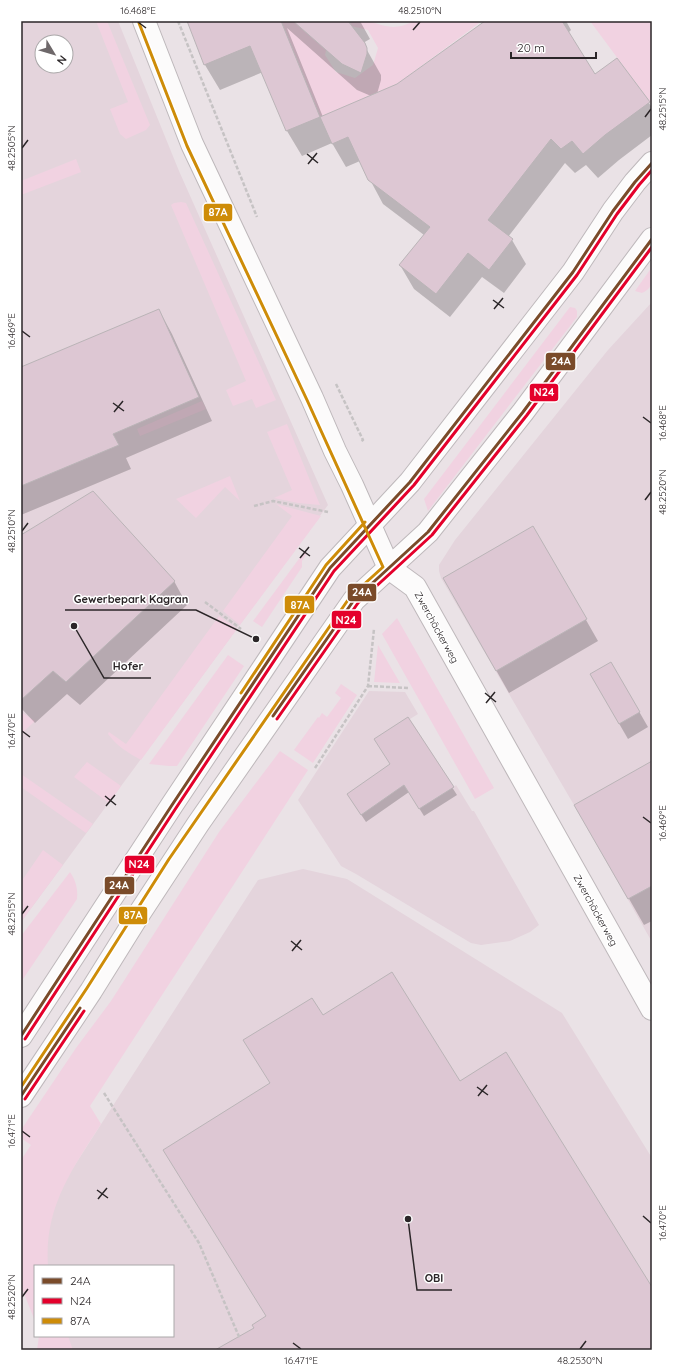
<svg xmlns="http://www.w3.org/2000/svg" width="673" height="1371" font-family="Quicksand,sans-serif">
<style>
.built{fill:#e4d4dc;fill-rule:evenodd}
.green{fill:#f1d2e1}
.shadow{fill:#0003;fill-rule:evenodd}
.building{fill:#ddc7d3;stroke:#bab4b7}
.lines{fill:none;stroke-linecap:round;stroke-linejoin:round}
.street-casing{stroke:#beb8bb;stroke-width:24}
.secondary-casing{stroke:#beb8bb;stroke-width:24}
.path{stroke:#c6c3c4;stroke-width:2.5;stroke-dasharray:4 2;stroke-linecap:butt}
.street{stroke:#fcfbfb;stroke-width:22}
.secondary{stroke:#fcfbfb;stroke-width:22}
.bus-1-casing{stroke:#fff;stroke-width:6}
.bus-2-casing{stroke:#fff;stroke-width:6}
.bus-3-casing{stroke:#fff;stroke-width:6}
.bus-1{stroke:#7a4b2a;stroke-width:3}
.bus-2{stroke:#e4002b;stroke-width:3}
.bus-3{stroke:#ce8c08;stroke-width:3}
.ticks{fill:none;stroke:#2b2628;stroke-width:1.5}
.labels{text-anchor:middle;stroke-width:3;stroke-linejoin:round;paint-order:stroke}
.street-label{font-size:10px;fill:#2b2628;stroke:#fff}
.leader{fill:none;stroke:#2b2628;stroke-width:1.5}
.callout-dot{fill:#2b2628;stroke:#fff;stroke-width:1.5}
.callout-label{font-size:11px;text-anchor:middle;font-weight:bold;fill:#2b2628;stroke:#fff;stroke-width:3;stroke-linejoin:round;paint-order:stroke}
.line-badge{stroke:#fff;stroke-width:1.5}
.badge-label{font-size:11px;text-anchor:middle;font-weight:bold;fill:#fff}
.neatline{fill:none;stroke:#2b2628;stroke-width:1.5}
.ticks-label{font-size:10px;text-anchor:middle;fill:#2b2628}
</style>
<rect width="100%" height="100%" fill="#eae2e6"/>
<!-- built -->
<path class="built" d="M 21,21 L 118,21 L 179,171 L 328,505 L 21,922 ZM 42,42 L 66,42 L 66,66 L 42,66 Z
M 652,302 L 652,942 L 574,805 L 441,578 L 439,571 L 439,565 L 455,540 L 608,350 Z
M 369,691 L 405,692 L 418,714 L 410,719 L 454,787 L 456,785 L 472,811 L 474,811 L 539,925 L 530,932 L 510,941 L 481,945 L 471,943 L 356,874 L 341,866 L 298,800 Z
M 303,869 L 347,879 L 562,1013 L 652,1158 L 652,1350 L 46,1350 L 46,1336 L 173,1336 L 173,1266 L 35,1266 L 21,1225 L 71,1171 L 258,880 Z"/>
<!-- green -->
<path class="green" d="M 96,21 L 107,21 L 150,125 L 146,130 L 126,139 L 120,134 L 110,109 L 128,102 Z
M 281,21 L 313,21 L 329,37 L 325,55 L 336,72 L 355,78 L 373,65 L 378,48 L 368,30 L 347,25 C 363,15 376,26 393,27 C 400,27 408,24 414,21 L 482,21 L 397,84 L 320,117 Z
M 590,21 L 652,21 L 652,100 L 650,102 Z
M 76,159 L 81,172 L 21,195 L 21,181 Z
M 181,202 L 186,203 L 276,400 L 256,408 L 252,399 L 233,406 L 226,390 L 246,381 L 171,205 L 174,203 Z
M 652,267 C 652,279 655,287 642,293 L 635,291 Z
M 570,307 L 575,308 L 577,311 L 577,317 L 428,511 L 424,499 Z
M 202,401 L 206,409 L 140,436 L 137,429 Z
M 287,424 L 320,505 L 298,503 L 274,498 L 292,490 L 267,432 Z
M 230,476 L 240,501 L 225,487 L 196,518 L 176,499 Z
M 276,504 L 321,516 L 240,625 L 223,611 L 292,516 Z
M 304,552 L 307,553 L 302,561 L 302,567 L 262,627 L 253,621 Z
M 219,616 L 237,629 L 141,760 C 128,753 117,746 108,734 L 109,732 L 126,744 Z
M 397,618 L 494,788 L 475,799 L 382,634 Z
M 378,645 L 400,683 L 374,682 Z
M 228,655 L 244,666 L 177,766 L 169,766 L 149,764 Z
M 341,684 L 357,695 L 313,763 L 294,750 L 318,717 L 319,718 L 322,713 L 327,717 L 341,698 L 335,693 Z
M 21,712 L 35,721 L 21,734 Z
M 280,751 L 308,770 L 90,1106 L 101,1124 C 71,1171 44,1208 48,1266 L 35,1266 L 35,1321 L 21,1286 L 21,1160 L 31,1145 L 21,1138 L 21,1130 L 76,1048 L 111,1001 L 219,832 Z
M 87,762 L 121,786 L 109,803 L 74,777 Z
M 21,774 L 93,824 L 86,833 L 21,787 Z
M 43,850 L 63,865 L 21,922 L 21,882 Z
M 70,872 C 76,881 78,889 77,899 L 21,982 L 21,936 Z
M 39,1336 L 68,1336 L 73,1350 L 37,1350 Z"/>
<!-- shadow -->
<path class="shadow" d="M 188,21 L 360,21 L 370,39 L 363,43 L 381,75 L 381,80 L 377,94 L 397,85 L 488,21 L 566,21 L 571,30 L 568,33 L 595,75 L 649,103 L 652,108 L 652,135 L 619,160 L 598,178 L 586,165 L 575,173 L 565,163 L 508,237 L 512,240 L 526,264 L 504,293 L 482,277 L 450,317 L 414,289 L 400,265 L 424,235 L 383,204 L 360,161 L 346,167 L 332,143 L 302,156 L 287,131 L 263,72 L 220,90 L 205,65 ZM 287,28 L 357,90 L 371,96 L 323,117 Z
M 159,310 L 172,334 L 212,421 L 126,458 L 131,469 L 21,515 L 21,368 Z
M 533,527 L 598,641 L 509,693 L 444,578 Z
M 21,536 L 174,581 L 187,605 L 80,705 L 67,694 L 35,723 L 21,708 Z
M 611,663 L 648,727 L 628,739 L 591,675 Z
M 408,718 L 457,795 L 424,816 L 409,792 L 366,822 L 348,795 L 391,765 Z
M 652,762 L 652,921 L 644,925 L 576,806 Z"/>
<!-- building -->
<path class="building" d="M 187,21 L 281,21 L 320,117 L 286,131 L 250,46 L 204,65 Z
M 293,21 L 348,21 L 365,43 L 367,48 L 367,54 L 361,73 L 342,64 Z
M 485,21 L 562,21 L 595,74 L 617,58 L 650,102 L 605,135 L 583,154 L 572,141 L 561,149 L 551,139 L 488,220 L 513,239 L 489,270 L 468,253 L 436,294 L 399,265 L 430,227 L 368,180 L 348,137 L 332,144 L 320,117 L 397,84 Z
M 159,309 L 199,397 L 113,434 L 119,445 L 21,486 L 21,367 Z
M 93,491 L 175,581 L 66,682 L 53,671 L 21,700 L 21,535 Z
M 533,526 L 587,619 L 496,671 L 443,578 Z
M 611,662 L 640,712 L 619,724 L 590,674 Z
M 408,717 L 454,787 L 419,809 L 404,785 L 361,815 L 347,794 L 390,764 L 374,739 Z
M 652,761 L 652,886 L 628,899 L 574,805 Z
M 392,972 L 460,1081 L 506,1052 L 652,1287 L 652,1350 L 215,1350 L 254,1328 L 252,1325 L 266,1316 L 163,1150 L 270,1083 L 243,1040 L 312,998 L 323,1015 Z"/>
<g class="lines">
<defs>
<path id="street" d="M 144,21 L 192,144 L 312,398 L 335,451 L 352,485 L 389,568 L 415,587 L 652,1009"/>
<path id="secondary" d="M 21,1036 L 172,805 L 330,568 L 410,482 L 573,272 L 613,211 L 635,182 L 652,163
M 21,1096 L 91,991 L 139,914 L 198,824 L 354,600 L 428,532 L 523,412 L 652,239"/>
</defs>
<!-- street casing -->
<use href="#street" class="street-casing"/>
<!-- secondary casing -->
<use href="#secondary" class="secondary-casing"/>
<!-- path -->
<path class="path" d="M 178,21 L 257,217
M 336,384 L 363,440 L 360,442
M 254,506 L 273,501 L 328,512
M 205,602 L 241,629
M 368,686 L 408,688
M 315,768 L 368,686 L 374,629
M 104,1093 L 199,1243 L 240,1339"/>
<!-- street -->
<use href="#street" class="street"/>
<!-- secondary -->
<use href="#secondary" class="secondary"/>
<defs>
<path id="bus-1" d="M 273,716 L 354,600 L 428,532 L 523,412 L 652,239
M 21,1036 L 172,805 L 330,568 L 410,482 L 573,272 L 613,211 L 635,182 L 652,163
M 21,1096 L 80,1008"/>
<path id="bus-2" d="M 277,719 L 358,603 L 432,535 L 527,415 L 652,247
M 25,1039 L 176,808 L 334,571 L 414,485 L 577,275 L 617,214 L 639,185 L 652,170
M 25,1099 L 84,1011"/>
<path id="bus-3" d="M 241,693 L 326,565 L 365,522
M 21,1087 L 87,988 L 169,859 L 350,597 L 383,567 L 307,400 L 187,146 L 139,23"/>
</defs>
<!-- bus-1 casing -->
<use href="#bus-1" class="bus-1-casing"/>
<!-- bus-2 casing -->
<use href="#bus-2" class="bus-2-casing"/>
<!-- bus-3 casing -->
<use href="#bus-3" class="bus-3-casing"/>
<!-- bus-1 -->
<use href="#bus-1" class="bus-1"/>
<!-- bus-2 -->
<use href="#bus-2" class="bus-2"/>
<!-- bus-3 -->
<use href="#bus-3" class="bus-3"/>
</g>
<!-- ticks -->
<path class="ticks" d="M 138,22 L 146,28M 413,30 L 420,22M 645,117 L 651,109M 22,148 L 28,140M 307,154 L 318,163M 308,164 L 317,153M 493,300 L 504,308M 494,309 L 503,298M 22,331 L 30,337M 113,403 L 124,411M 114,412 L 123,401M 643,417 L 651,423M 645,500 L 651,492M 22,531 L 28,523M 299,548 L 310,556M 300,558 L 309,547M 485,693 L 496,702M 486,703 L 495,692M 22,731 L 30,737M 105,796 L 116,805M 106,806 L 115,795M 643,817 L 651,823M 22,914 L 28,906M 291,941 L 302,950M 292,951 L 301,940M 477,1087 L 488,1095M 478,1096 L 487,1085M 22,1131 L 30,1137M 97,1190 L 108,1198M 98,1199 L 107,1188M 643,1216 L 651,1223M 22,1297 L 28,1289M 293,1343 L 301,1349M 580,1349 L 586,1341"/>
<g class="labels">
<!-- street labels -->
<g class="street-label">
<text transform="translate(437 627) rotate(61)" y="4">Zwerchäckerweg</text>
<text transform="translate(596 910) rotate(61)" y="4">Zwerchäckerweg</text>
</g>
</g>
<!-- callouts -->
<path class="leader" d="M256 639L196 610H65M74 626L104 678H151M408 1219L417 1290H452"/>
<g class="callout-dot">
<circle cx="256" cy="639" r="4"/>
<circle cx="74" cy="626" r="4"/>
<circle cx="408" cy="1219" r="4"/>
</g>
<g class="callout-label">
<text x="131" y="603">Gewerbepark Kagran</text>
<text x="128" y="670">Hofer</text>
<text x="434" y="1282">OBI</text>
</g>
<g class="line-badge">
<rect x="203" y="203" width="30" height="19" rx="4" fill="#ce8c08"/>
<rect x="545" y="352" width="31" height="19" rx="4" fill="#7a4b2a"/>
<rect x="529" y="383" width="30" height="19" rx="4" fill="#e4002b"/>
<rect x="347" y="583" width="30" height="19" rx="4" fill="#7a4b2a"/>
<rect x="284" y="595" width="31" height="19" rx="4" fill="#ce8c08"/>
<rect x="331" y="610" width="31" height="19" rx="4" fill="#e4002b"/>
<rect x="124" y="855" width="31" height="19" rx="4" fill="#e4002b"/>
<rect x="104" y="876" width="31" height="19" rx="4" fill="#7a4b2a"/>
<rect x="118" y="906" width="30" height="19" rx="4" fill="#ce8c08"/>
</g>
<g class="badge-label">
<text x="218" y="216">87A</text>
<text x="561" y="365">24A</text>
<text x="544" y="396">N24</text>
<text x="362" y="596">24A</text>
<text x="300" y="609">87A</text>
<text x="346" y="624">N24</text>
<text x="139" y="868">N24</text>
<text x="119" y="889">24A</text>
<text x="133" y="919">87A</text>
</g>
<!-- border -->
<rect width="673" height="1371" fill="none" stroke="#ffffff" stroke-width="44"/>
<!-- legend -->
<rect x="34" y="1265" width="140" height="72" fill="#ffffff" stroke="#aaa8a9"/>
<rect x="42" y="1278" width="20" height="6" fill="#7a4b2a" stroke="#aaa8a9"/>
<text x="70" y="1285" font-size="12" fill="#2b2628">24A</text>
<rect x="42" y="1298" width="20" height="6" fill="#e4002b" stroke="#aaa8a9"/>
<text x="70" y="1305" font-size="12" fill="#2b2628">N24</text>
<rect x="42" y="1318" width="20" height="6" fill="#ce8c08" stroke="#aaa8a9"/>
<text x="70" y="1325" font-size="12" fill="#2b2628">87A</text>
<!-- north arrow -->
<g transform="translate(54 54) rotate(128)"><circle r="19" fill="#ffffff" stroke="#aaa8a9"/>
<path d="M0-3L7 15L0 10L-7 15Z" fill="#6e686a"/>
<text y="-6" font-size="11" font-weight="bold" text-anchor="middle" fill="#2b2628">N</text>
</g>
<!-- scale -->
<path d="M511 52v6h85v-6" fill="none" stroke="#2b2628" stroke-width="2"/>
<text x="517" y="52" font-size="12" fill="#2b2628" stroke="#ffffff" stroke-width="3" paint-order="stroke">20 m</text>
<rect x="22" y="22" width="629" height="1327" class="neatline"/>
<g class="ticks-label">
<text x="138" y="14">16.468°E</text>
<text x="420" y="14">48.2510°N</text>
<text transform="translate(662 109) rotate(-90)" y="4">48.2515°N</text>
<text transform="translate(11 148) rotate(-90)" y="4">48.2505°N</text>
<text transform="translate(11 331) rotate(-90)" y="4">16.469°E</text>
<text transform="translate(662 423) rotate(-90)" y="4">16.468°E</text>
<text transform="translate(662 492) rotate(-90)" y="4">48.2520°N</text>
<text transform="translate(11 531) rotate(-90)" y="4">48.2510°N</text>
<text transform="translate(11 731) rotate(-90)" y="4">16.470°E</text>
<text transform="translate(662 823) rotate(-90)" y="4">16.469°E</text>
<text transform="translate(11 914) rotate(-90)" y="4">48.2515°N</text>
<text transform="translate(11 1131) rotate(-90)" y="4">16.471°E</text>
<text transform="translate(662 1223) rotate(-90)" y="4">16.470°E</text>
<text transform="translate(11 1297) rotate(-90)" y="4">48.2520°N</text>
<text x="301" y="1364">16.471°E</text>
<text x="580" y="1364">48.2530°N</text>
</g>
</svg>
